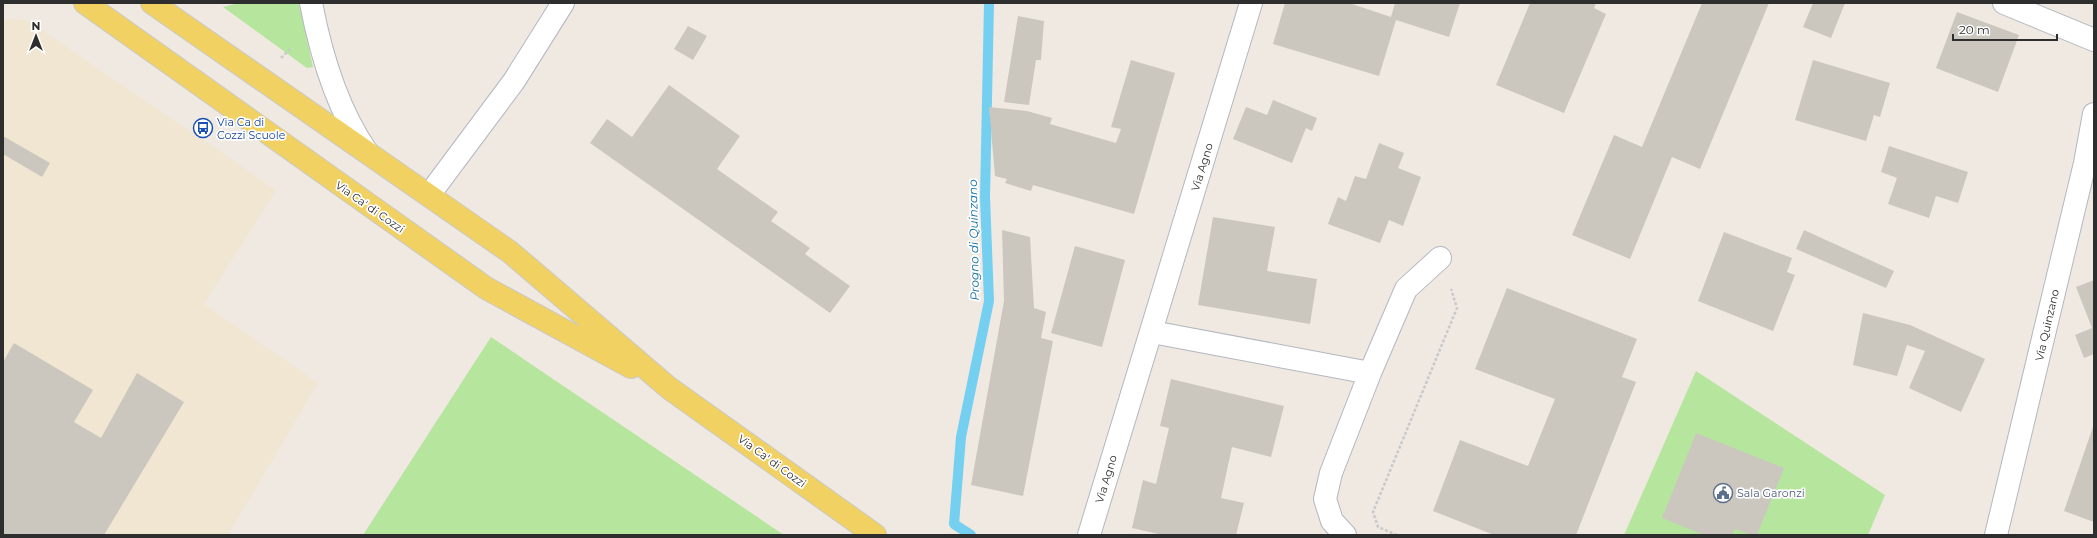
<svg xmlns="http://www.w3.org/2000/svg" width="2097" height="538" font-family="Montserrat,sans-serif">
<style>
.education{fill:#f0e6d1}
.green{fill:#b6e59e}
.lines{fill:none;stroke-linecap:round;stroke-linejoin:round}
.stream{stroke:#75cff0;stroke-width:10}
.building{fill:#cbc7bf}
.minor-casing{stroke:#b4b7c1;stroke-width:24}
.major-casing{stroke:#c9c9c9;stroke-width:24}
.path{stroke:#c9c9c9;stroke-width:2.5;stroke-dasharray:3 2;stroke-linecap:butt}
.minor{stroke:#fff;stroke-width:22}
.major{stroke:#f2d163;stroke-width:22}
.labels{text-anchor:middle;stroke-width:3.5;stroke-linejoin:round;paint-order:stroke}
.transit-label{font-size:11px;fill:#164399;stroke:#fff;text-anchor:start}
.street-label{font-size:11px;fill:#2e2e2e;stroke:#fff}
.service-label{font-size:11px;fill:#4e5e75;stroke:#fff;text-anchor:start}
.water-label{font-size:12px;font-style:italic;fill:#0d6fa3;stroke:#fff}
</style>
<rect width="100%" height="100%" fill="#efe9e1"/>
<!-- education -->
<path class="education" d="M 7,19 L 27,20 L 276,190 L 204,304 L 318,383 L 228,535 L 3,535 L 3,22 Z"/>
<!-- green -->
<path class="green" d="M 239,3 L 299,3 L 313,67 L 307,68 L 223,7 Z
M 491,337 L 784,535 L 363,535 Z
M 1696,371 L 1885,495 L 1868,535 L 1624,535 Z"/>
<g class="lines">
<!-- stream -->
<path class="stream" d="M 971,535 L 954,524 L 961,437 L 989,301 L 985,197 L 989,3"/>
</g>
<!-- building -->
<path class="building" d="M 1285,3 L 1349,3 L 1391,17 L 1395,3 L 1460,3 L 1449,37 L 1396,20 L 1379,76 L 1273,44 Z
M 1530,3 L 1596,3 L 1594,8 L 1606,14 L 1564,113 L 1496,85 Z
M 1702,3 L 1769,3 L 1700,169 L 1672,157 L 1630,259 L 1572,235 L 1614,135 L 1642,147 Z
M 1813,3 L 1845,3 L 1831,38 L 1803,27 Z
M 1957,12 L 2019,35 L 1998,92 L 1936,68 Z
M 1018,16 L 1044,21 L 1041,60 L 1036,60 L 1029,105 L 1004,102 Z
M 688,26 L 707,36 L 693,60 L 674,49 Z
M 1131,60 L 1175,73 L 1134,214 L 1033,185 L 1031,191 L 1005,183 L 1007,179 L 995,176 L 989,107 L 1027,111 L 1052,118 L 1050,124 L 1116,143 L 1121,129 L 1111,127 Z
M 1813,60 L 1890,83 L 1880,117 L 1874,115 L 1866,141 L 1795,120 Z
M 669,85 L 740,136 L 717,169 L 778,212 L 771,221 L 810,248 L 805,254 L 850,286 L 830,313 L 590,143 L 607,119 L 632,137 Z
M 1273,100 L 1317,118 L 1312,131 L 1306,128 L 1292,163 L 1233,139 L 1246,107 L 1267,115 Z
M 3,136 L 50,163 L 42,177 L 3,154 Z
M 1379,143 L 1404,153 L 1398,168 L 1421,177 L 1403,226 L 1389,220 L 1380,243 L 1328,224 L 1338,197 L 1346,201 L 1355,176 L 1366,179 Z
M 1889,146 L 1968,172 L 1958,203 L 1936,196 L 1929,218 L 1888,204 L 1897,178 L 1881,172 Z
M 1213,217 L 1275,227 L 1267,271 L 1317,279 L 1310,324 L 1198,305 Z
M 1002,230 L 1030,237 L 1034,308 L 1046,312 L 1041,338 L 1053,341 L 1023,496 L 971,485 L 1004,301 Z
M 1804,230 L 1894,271 L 1886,288 L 1796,249 Z
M 1724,232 L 1792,258 L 1787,272 L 1795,275 L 1773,331 L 1698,301 Z
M 1075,246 L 1125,260 L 1102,347 L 1051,333 Z
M 2094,280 L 2094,354 L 2084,358 L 2075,335 L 2092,328 L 2076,287 Z
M 1507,288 L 1637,339 L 1622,377 L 1636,382 L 1576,535 L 1494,535 L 1433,511 L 1460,440 L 1528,466 L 1555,399 L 1475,369 Z
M 1863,313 L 1910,325 L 1985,359 L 1961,412 L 1909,388 L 1925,351 L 1907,345 L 1897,376 L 1853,365 Z
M 14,343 L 93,390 L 74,422 L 101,438 L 137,373 L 184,402 L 104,535 L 3,535 L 3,362 Z
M 1171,379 L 1284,406 L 1271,457 L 1232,447 L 1221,498 L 1244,503 L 1236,535 L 1163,535 L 1132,528 L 1143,480 L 1156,484 L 1169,428 L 1160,426 Z
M 2094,424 L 2094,522 L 2064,511 Z
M 1696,433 L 1784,468 L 1757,535 L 1751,535 L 1735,529 L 1732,535 L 1704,535 L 1662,518 Z"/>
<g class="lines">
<defs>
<path id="minor" d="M 311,3 C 321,55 337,109 367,152
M 2004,3 L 2094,40
M 429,195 L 514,81 L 563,3
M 1152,332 L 1370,373 L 1406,289 L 1440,258
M 1089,535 L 1251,3
M 1345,535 L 1332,521 L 1325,499 L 1331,473 L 1370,373
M 1996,535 L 2085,163 L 2094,114"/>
<path id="major" d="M 85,3 L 486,288 L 631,367
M 152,3 L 510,252 L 669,388 L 875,535"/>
</defs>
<!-- minor casing -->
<use href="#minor" class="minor-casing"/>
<!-- major casing -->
<use href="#major" class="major-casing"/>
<!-- path -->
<path class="path" d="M 281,58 L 290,49
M 1397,535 L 1378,527 L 1373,512 L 1457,308 L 1451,289"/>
<!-- minor -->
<use href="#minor" class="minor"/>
<!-- major -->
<use href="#major" class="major"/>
</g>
<!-- icons -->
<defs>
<symbol id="bus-ring" viewBox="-11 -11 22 22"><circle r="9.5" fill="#fff" stroke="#1a4fb4" stroke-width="1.5"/><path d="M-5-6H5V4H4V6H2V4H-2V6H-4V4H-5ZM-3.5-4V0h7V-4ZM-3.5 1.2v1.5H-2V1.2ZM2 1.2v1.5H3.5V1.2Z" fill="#1a4fb4"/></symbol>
<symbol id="civic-ring" viewBox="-11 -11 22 22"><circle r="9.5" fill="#fff" stroke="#5c6f8a" stroke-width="1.5"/><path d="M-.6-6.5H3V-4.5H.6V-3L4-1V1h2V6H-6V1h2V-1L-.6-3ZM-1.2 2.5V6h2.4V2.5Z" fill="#5c6f8a"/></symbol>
</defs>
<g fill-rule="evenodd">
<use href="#bus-ring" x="192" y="117" width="22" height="22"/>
<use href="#civic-ring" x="1712" y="482" width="22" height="22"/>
</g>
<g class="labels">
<!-- transit labels -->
<g class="transit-label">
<text x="217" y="126">Via Ca di<tspan x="217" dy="13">Cozzi Scuole</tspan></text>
</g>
<!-- street labels -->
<g class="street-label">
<text transform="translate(1202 167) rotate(-73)" y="4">Via Agno</text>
<text transform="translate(370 207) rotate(35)" y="4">Via Ca' di Cozzi</text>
<text transform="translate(2047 325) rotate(-77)" y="4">Via Quinzano</text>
<text transform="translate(772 461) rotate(36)" y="4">Via Ca' di Cozzi</text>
<text transform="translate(1106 479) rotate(-73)" y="4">Via Agno</text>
</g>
<!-- service labels -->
<g class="service-label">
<text x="1737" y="497">Sala Garonzi</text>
</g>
<!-- water labels -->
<g class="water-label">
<text transform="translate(974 240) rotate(-91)" y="4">Progno di Quinzano</text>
</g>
</g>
<!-- border -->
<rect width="2097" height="538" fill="none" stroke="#2e2e2e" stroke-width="8"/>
<!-- north arrow -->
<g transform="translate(36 36)" stroke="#ffffff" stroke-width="3" paint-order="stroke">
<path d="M0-3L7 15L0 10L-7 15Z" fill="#2e2e2e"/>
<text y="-6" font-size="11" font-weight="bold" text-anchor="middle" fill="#2e2e2e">N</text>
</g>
<!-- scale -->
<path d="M1953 34v6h104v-6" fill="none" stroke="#2e2e2e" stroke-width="2"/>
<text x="1959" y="34" font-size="12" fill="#2e2e2e" stroke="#ffffff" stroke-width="3" paint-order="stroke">20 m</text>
</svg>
